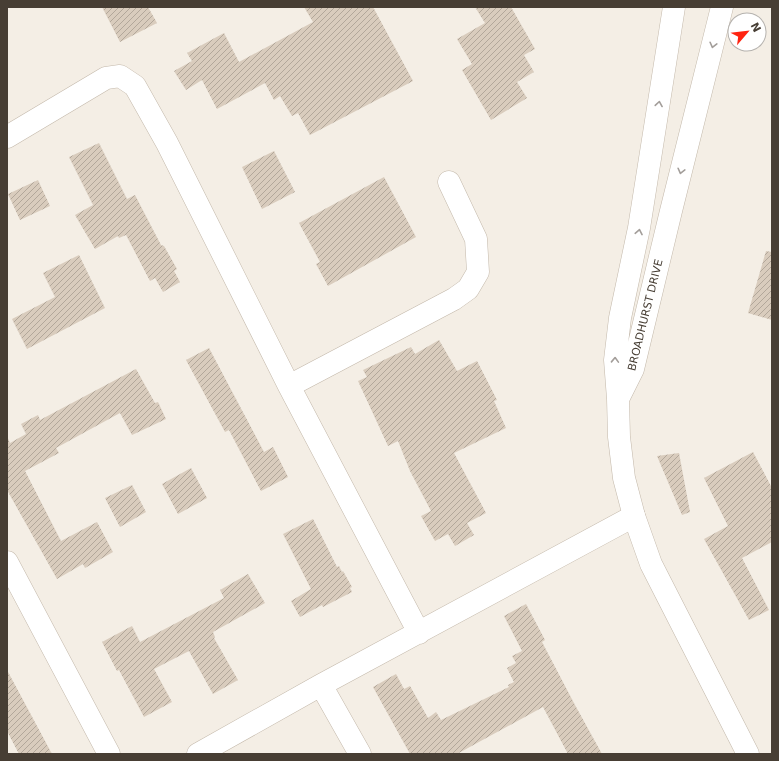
<svg xmlns="http://www.w3.org/2000/svg" width="779" height="761" font-family="'DejaVu Sans',sans-serif">
<style>
.building{fill:url(#building-hatch)}
.lines{fill:none;stroke-linecap:round;stroke-linejoin:round}
.minor-casing{stroke:#c3b8aa;stroke-width:23}
.tertiary-casing{stroke:#c3b8aa;stroke-width:23}
.minor{stroke:#fff;stroke-width:22}
.tertiary{stroke:#fff;stroke-width:22}
.oneway{stroke:#a39e9a}
.labels{text-anchor:middle;stroke-width:4;stroke-linejoin:round;paint-order:stroke}
.street-label{font-size:11px;fill:#473e34;stroke:#fff}
</style>
<defs>
<pattern id="building-hatch" width="6" height="6" patternUnits="userSpaceOnUse"><rect width="6" height="6" fill="#d9ccbd"/><path d="M-1 1l2-2M0 6l6-6M5 7l2-2" fill="none" stroke="#b2a79a"/></pattern>
</defs>
<rect width="100%" height="100%" fill="#f4eee5"/>
<!-- building -->
<path class="building" d="M 102,7 L 148,7 L 157,23 L 120,42 Z
M 304,7 L 373,7 L 413,81 L 310,135 L 298,113 L 292,116 L 280,96 L 274,100 L 265,83 L 217,109 L 202,80 L 186,90 L 174,71 L 192,61 L 187,53 L 224,33 L 239,62 L 313,22 Z
M 475,7 L 511,7 L 535,49 L 524,55 L 534,72 L 517,82 L 527,98 L 491,120 L 462,70 L 472,64 L 457,39 L 485,23 Z
M 99,143 L 127,199 L 135,195 L 161,245 L 164,246 L 177,269 L 174,271 L 180,282 L 163,292 L 155,278 L 150,281 L 126,235 L 119,238 L 118,236 L 95,249 L 75,215 L 93,205 L 69,157 Z
M 274,151 L 295,192 L 262,209 L 242,167 Z
M 384,177 L 416,237 L 328,286 L 316,264 L 320,262 L 299,223 Z
M 38,180 L 50,206 L 20,220 L 8,194 Z
M 766,251 L 772,252 L 772,320 L 748,313 Z
M 79,255 L 105,308 L 27,349 L 12,319 L 55,297 L 43,273 Z
M 439,340 L 457,371 L 477,361 L 497,400 L 494,401 L 506,428 L 454,453 L 486,513 L 467,523 L 474,535 L 455,546 L 448,534 L 435,541 L 421,516 L 431,511 L 410,471 L 398,441 L 388,446 L 358,381 L 367,377 L 363,370 L 411,347 L 415,354 Z
M 209,348 L 264,452 L 273,447 L 288,477 L 261,491 L 229,430 L 225,432 L 186,360 Z
M 136,369 L 155,403 L 158,402 L 166,419 L 132,435 L 120,413 L 56,448 L 59,453 L 25,471 L 61,541 L 97,522 L 113,552 L 85,568 L 83,564 L 57,579 L 7,490 L 7,436 L 10,443 L 26,434 L 21,424 L 38,415 L 40,420 Z
M 753,452 L 772,488 L 772,542 L 742,558 L 769,610 L 749,620 L 704,539 L 728,526 L 704,478 Z
M 679,453 L 690,512 L 682,515 L 657,456 Z
M 191,468 L 207,498 L 178,514 L 162,484 Z
M 132,485 L 146,512 L 120,527 L 105,498 Z
M 313,519 L 337,567 L 339,566 L 342,572 L 343,571 L 352,587 L 350,588 L 352,592 L 323,607 L 322,605 L 300,617 L 291,601 L 311,589 L 283,534 Z
M 248,574 L 265,603 L 213,632 L 215,637 L 214,638 L 238,680 L 213,694 L 189,651 L 154,669 L 172,702 L 144,717 L 119,670 L 117,671 L 102,642 L 132,626 L 140,642 L 224,598 L 220,590 Z
M 526,604 L 545,640 L 542,642 L 575,705 L 602,754 L 568,754 L 543,707 L 457,754 L 410,754 L 373,687 L 396,674 L 404,689 L 410,686 L 428,718 L 436,712 L 441,720 L 509,687 L 508,685 L 514,682 L 507,668 L 516,663 L 512,656 L 522,651 L 504,616 Z
M 7,670 L 52,754 L 19,754 L 7,731 Z"/>
<g class="lines">
<defs>
<path id="minor" d="M 7,137 L 106,78 L 120,76 L 135,86 L 167,143 L 289,386 L 419,633
M 289,386 L 454,299 L 468,289 L 478,272 L 476,239 L 449,182
M 7,562 L 109,754
M 321,685 L 360,754
M 198,754 L 321,685 L 634,516"/>
<path id="tertiary" d="M 674,7 L 639,228 L 620,318 L 615,360 L 618,399 L 619,437 L 624,478 L 634,516 L 651,564 L 748,754
M 618,399 L 633,369 L 671,211 L 722,7"/>
</defs>
<!-- minor casing -->
<use href="#minor" class="minor-casing"/>
<!-- tertiary casing -->
<use href="#tertiary" class="tertiary-casing"/>
<!-- minor -->
<use href="#minor" class="minor"/>
<!-- tertiary -->
<use href="#tertiary" class="tertiary"/>
</g>
<!-- one-way arrows -->
<defs><path id="oneway-chevron" d="M-2-3.5L2.5 0L-2 3.5" fill="none" stroke-width="1.6" stroke-linecap="round" stroke-linejoin="round"/></defs>
<g class="oneway">
<use href="#oneway-chevron" transform="translate(713 45) rotate(104)"/>
<use href="#oneway-chevron" transform="translate(659 104) rotate(-81)"/>
<use href="#oneway-chevron" transform="translate(681 171) rotate(104)"/>
<use href="#oneway-chevron" transform="translate(639 232) rotate(-79)"/>
<use href="#oneway-chevron" transform="translate(615 360) rotate(-88)"/>
</g>
<g class="labels">
<!-- street labels -->
<g class="street-label">
<text transform="translate(645 315) rotate(-76)" y="4">BROADHURST DRIVE</text>
</g>
</g>
<!-- border -->
<rect width="779" height="761" fill="none" stroke="#473e34" stroke-width="16"/>
<!-- north arrow -->
<g transform="translate(747 32) rotate(62)"><circle r="19" fill="#ffffff" stroke="#b5b2ae"/>
<path d="M0-3L7 15L0 10L-7 15Z" fill="#ff2411"/>
<text y="-6" font-size="11" font-weight="bold" text-anchor="middle" fill="#473e34">N</text>
</g>
</svg>
